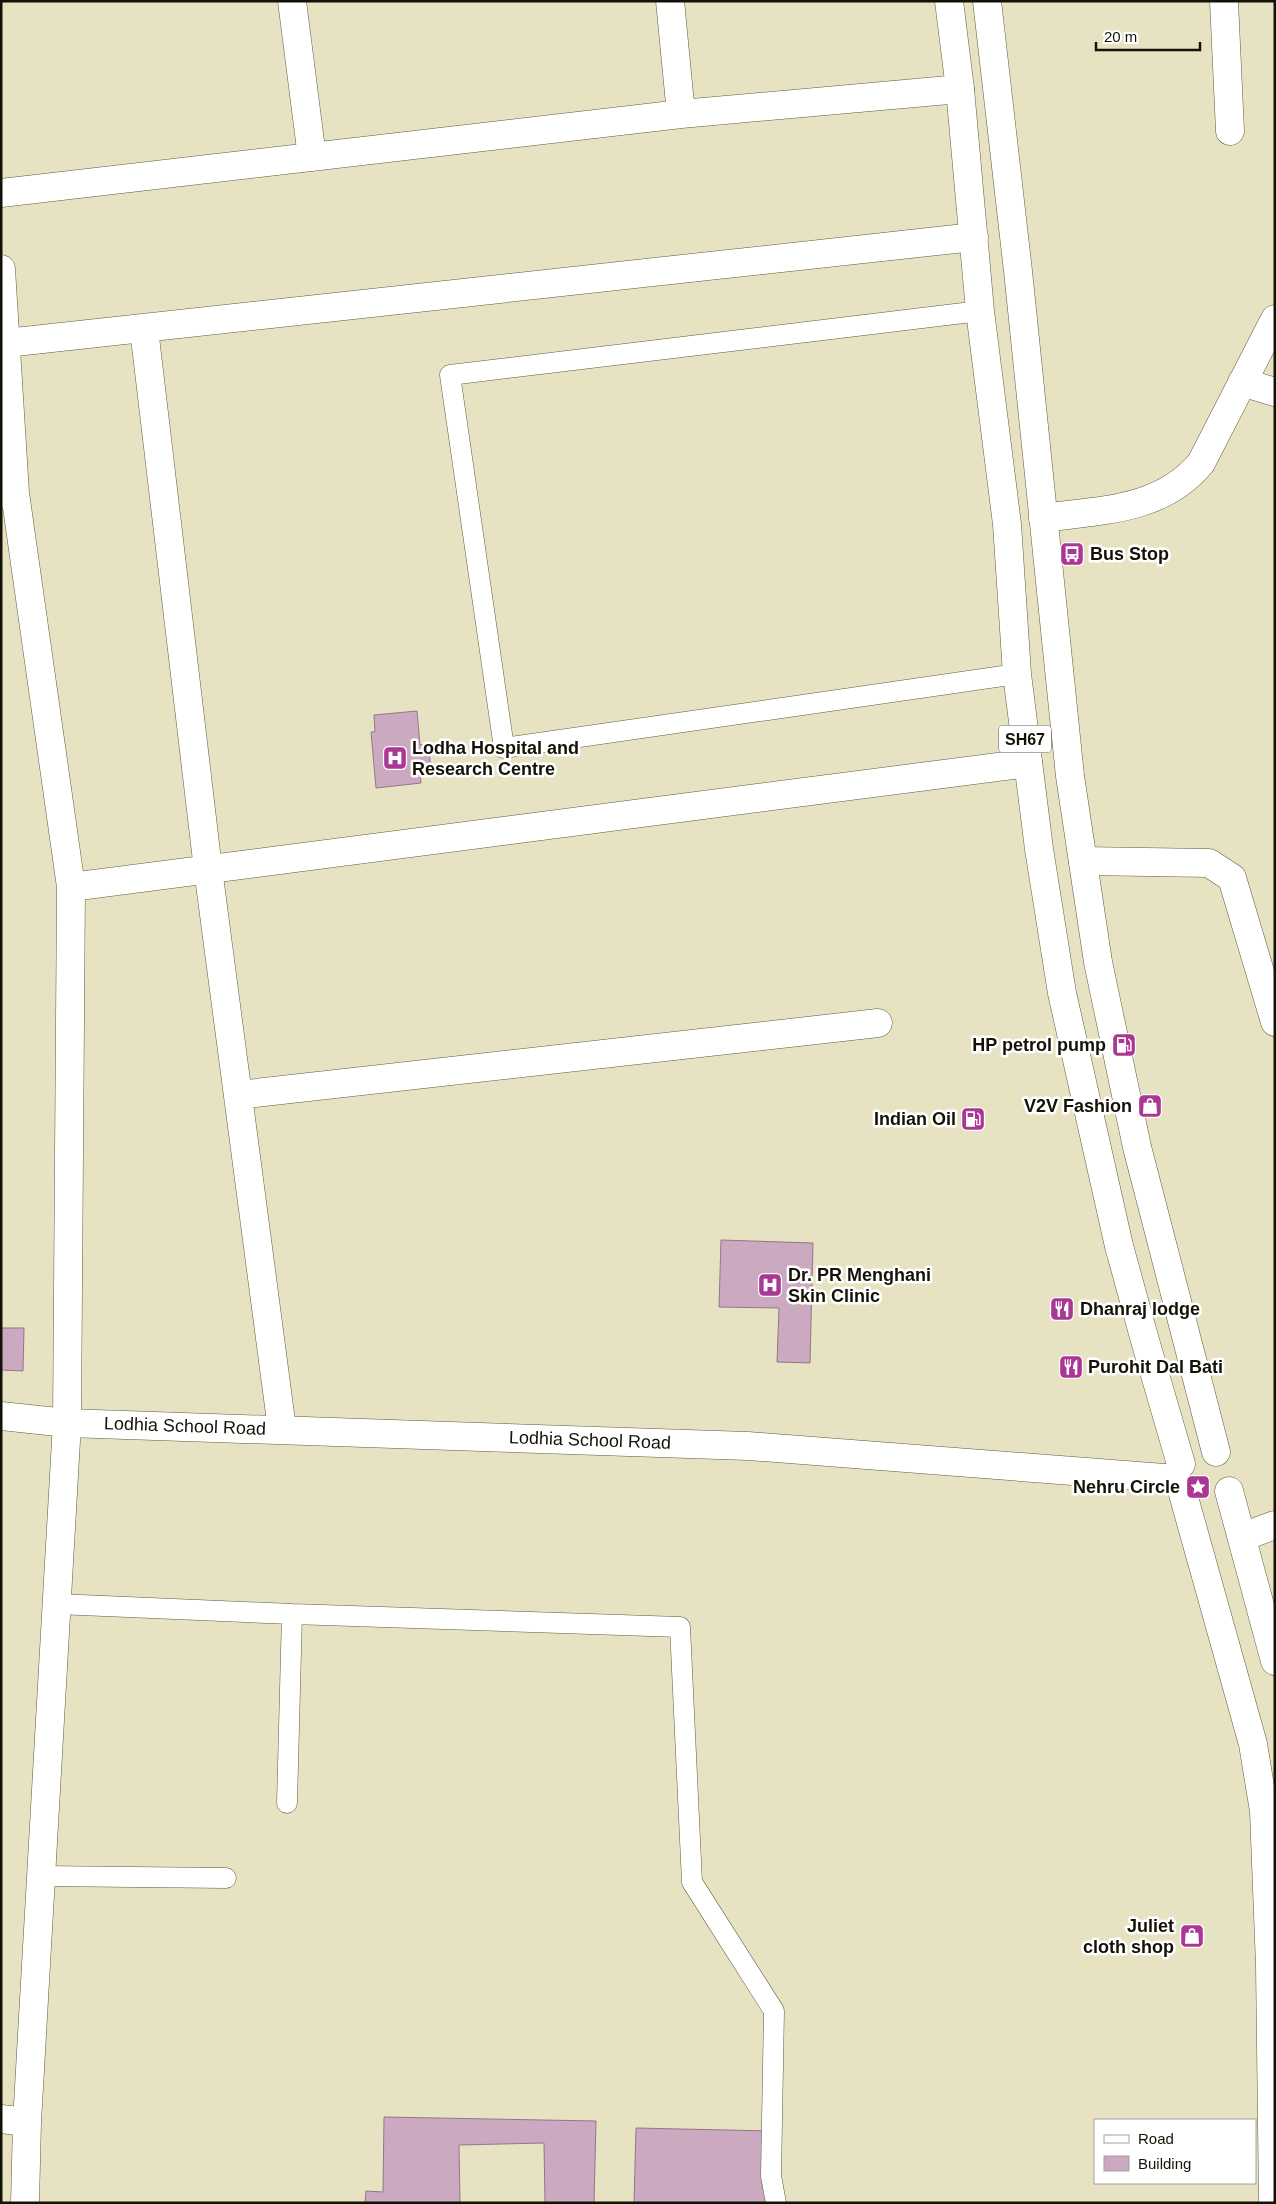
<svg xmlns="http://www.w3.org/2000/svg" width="1276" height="2204" font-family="Helvetica,sans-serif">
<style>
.building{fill:#cba9c1;stroke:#92778a}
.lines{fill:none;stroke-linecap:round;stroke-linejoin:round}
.service-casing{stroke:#5f5b3e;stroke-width:21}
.minor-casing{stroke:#5f5b3e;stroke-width:29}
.tertiary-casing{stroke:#5f5b3e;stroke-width:29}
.primary-casing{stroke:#5f5b3e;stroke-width:29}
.service{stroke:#fff;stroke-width:20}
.minor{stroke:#fff;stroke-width:28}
.tertiary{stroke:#fff;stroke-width:28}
.primary{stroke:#fff;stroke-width:28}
.labels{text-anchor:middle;stroke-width:5;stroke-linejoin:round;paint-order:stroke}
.shield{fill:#fff;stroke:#5a5951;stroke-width:1}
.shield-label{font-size:16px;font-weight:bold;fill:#141206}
.poi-label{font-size:18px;font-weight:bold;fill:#141206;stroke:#fff;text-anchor:start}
.street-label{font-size:18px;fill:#141206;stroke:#fff}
</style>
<rect width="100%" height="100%" fill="#e7e2c1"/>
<!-- building -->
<path class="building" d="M 417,711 L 420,745 L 428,744 L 431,768 L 420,769 L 421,783 L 376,788 L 371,732 L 375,732 L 374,715 Z
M 721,1240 L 813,1243 L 810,1363 L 777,1362 L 779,1308 L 719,1307 Z
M 1,1328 L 24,1328 L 23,1371 L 1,1370 Z
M 384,2117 L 596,2121 L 594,2203 L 545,2203 L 544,2143 L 459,2145 L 460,2203 L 365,2203 L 366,2191 L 383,2192 Z
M 636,2128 L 770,2131 L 769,2203 L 634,2203 Z"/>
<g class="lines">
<defs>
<path id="service" d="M 980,311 L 450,375 L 504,748 L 1017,674
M 57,1604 L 292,1614
M 287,1803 L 292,1614 L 680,1627 L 692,1882 L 774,2011 L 771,2176 L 776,2203
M 41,1876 L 226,1878"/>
<path id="minor" d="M 292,1 L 312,157
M 670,1 L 681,114
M 1224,1 L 1230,131
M 1,193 L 681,114 L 960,89
M 1,269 L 15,493
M 144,329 L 208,869 L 282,1429
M 6,343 L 974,237
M 1242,382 L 1275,392
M 1,494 L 15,493 L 71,887 L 67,1423 L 27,2122 L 25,2203
M 1043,518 C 1101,510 1161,511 1201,463 L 1275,319
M 1083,861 L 1209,863 L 1232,878 L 1275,1022
M 71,887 L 1028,763
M 238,1095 L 878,1023
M 1,2119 L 27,2122"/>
<path id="tertiary" d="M 1,1416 L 67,1423 L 748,1446 L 1177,1479
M 1242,1537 L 1275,1525"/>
<path id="primary" d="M 949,1 L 960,89 L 980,311 L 1007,524 L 1017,674 L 1039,849 L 1062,993 L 1119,1246 L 1144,1337 L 1181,1464
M 987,1 L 1018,271 L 1070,776 L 1098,962 L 1137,1147 L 1216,1452
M 1229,1491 L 1275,1661
M 1183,1494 L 1253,1744 L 1264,1811 L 1270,1966 L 1273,2203"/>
</defs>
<!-- service casing -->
<use href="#service" class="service-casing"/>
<!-- minor casing -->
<use href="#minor" class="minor-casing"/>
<!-- tertiary casing -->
<use href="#tertiary" class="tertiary-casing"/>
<!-- primary casing -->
<use href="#primary" class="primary-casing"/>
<!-- service -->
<use href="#service" class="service"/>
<!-- minor -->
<use href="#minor" class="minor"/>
<!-- tertiary -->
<use href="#tertiary" class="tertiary"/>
<!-- primary -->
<use href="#primary" class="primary"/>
</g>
<!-- icons -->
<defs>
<symbol id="bus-square" viewBox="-11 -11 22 22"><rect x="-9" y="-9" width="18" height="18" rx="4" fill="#a93793" stroke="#fff"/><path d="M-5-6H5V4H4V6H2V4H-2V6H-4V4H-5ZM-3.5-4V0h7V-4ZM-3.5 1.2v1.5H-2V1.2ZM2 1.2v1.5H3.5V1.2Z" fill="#fff"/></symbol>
<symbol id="hospital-square" viewBox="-11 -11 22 22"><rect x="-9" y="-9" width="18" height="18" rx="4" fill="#a93793" stroke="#fff"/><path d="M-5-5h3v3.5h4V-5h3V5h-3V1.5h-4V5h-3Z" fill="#fff"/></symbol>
<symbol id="fuel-square" viewBox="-11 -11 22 22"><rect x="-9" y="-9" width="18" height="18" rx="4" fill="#a93793" stroke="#fff"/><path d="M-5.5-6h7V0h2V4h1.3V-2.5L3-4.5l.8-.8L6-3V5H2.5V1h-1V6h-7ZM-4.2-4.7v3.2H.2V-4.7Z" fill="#fff"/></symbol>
<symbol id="shop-square" viewBox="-11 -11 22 22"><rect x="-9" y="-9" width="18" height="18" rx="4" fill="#a93793" stroke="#fff"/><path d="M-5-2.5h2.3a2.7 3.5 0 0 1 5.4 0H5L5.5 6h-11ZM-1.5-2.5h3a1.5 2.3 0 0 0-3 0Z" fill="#fff"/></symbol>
<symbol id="restaurant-square" viewBox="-11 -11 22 22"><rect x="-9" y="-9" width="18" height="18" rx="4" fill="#a93793" stroke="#fff"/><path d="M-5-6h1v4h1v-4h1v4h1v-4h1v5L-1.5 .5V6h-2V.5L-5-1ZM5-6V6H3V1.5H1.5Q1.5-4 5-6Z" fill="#fff"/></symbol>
<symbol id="sight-square" viewBox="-11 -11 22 22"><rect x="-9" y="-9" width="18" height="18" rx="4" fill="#a93793" stroke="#fff"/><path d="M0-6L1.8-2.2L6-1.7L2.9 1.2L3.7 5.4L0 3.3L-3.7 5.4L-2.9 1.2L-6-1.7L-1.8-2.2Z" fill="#fff"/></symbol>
</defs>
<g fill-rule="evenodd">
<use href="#bus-square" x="1058" y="540" width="28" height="28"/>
<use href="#hospital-square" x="381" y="744" width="28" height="28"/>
<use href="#fuel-square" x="1110" y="1031" width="28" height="28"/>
<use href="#shop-square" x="1136" y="1092" width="28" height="28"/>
<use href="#fuel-square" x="959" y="1105" width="28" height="28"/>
<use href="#hospital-square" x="756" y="1271" width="28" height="28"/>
<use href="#restaurant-square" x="1048" y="1295" width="28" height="28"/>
<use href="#restaurant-square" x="1057" y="1353" width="28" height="28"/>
<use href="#sight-square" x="1184" y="1473" width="28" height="28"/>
<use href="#shop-square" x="1178" y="1922" width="28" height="28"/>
</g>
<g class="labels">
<!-- shield labels -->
<rect class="shield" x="999" y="725.5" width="52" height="27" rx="4"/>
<g class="shield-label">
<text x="1025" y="745">SH67</text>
</g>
<!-- poi labels -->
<g class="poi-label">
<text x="1090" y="560">Bus Stop</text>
<text x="412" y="754">Lodha Hospital and<tspan x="412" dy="21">Research Centre</tspan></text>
<text x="1106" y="1051" text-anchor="end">HP petrol pump</text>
<text x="1132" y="1112" text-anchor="end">V2V Fashion</text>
<text x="956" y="1125" text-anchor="end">Indian Oil</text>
<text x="788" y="1281">Dr. PR Menghani<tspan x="788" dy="21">Skin Clinic</tspan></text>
<text x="1080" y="1315">Dhanraj lodge</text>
<text x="1088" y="1373">Purohit Dal Bati</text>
<text x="1180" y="1493" text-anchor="end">Nehru Circle</text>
<text x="1174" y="1932" text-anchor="end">Juliet<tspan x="1174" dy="21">cloth shop</tspan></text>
</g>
<!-- street labels -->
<g class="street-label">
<text transform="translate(185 1426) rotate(2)" y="6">Lodhia School Road</text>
<text transform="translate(590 1440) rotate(2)" y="6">Lodhia School Road</text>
</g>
</g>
<!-- border -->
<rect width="1276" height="2204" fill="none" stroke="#141206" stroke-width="5"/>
<!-- legend -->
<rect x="1094" y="2119" width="162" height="65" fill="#ffffff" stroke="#a1a09b"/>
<rect x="1104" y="2135" width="25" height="8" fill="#ffffff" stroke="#a1a09b"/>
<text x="1138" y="2144" font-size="15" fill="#141206">Road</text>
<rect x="1104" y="2156" width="25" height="15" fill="#cba9c1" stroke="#a1a09b"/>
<text x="1138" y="2169" font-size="15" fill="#141206">Building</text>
<!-- scale -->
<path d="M1096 42v8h104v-8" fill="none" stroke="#141206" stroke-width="2.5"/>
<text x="1104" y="42" font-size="15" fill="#141206" stroke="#ffffff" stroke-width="4" paint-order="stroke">20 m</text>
</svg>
